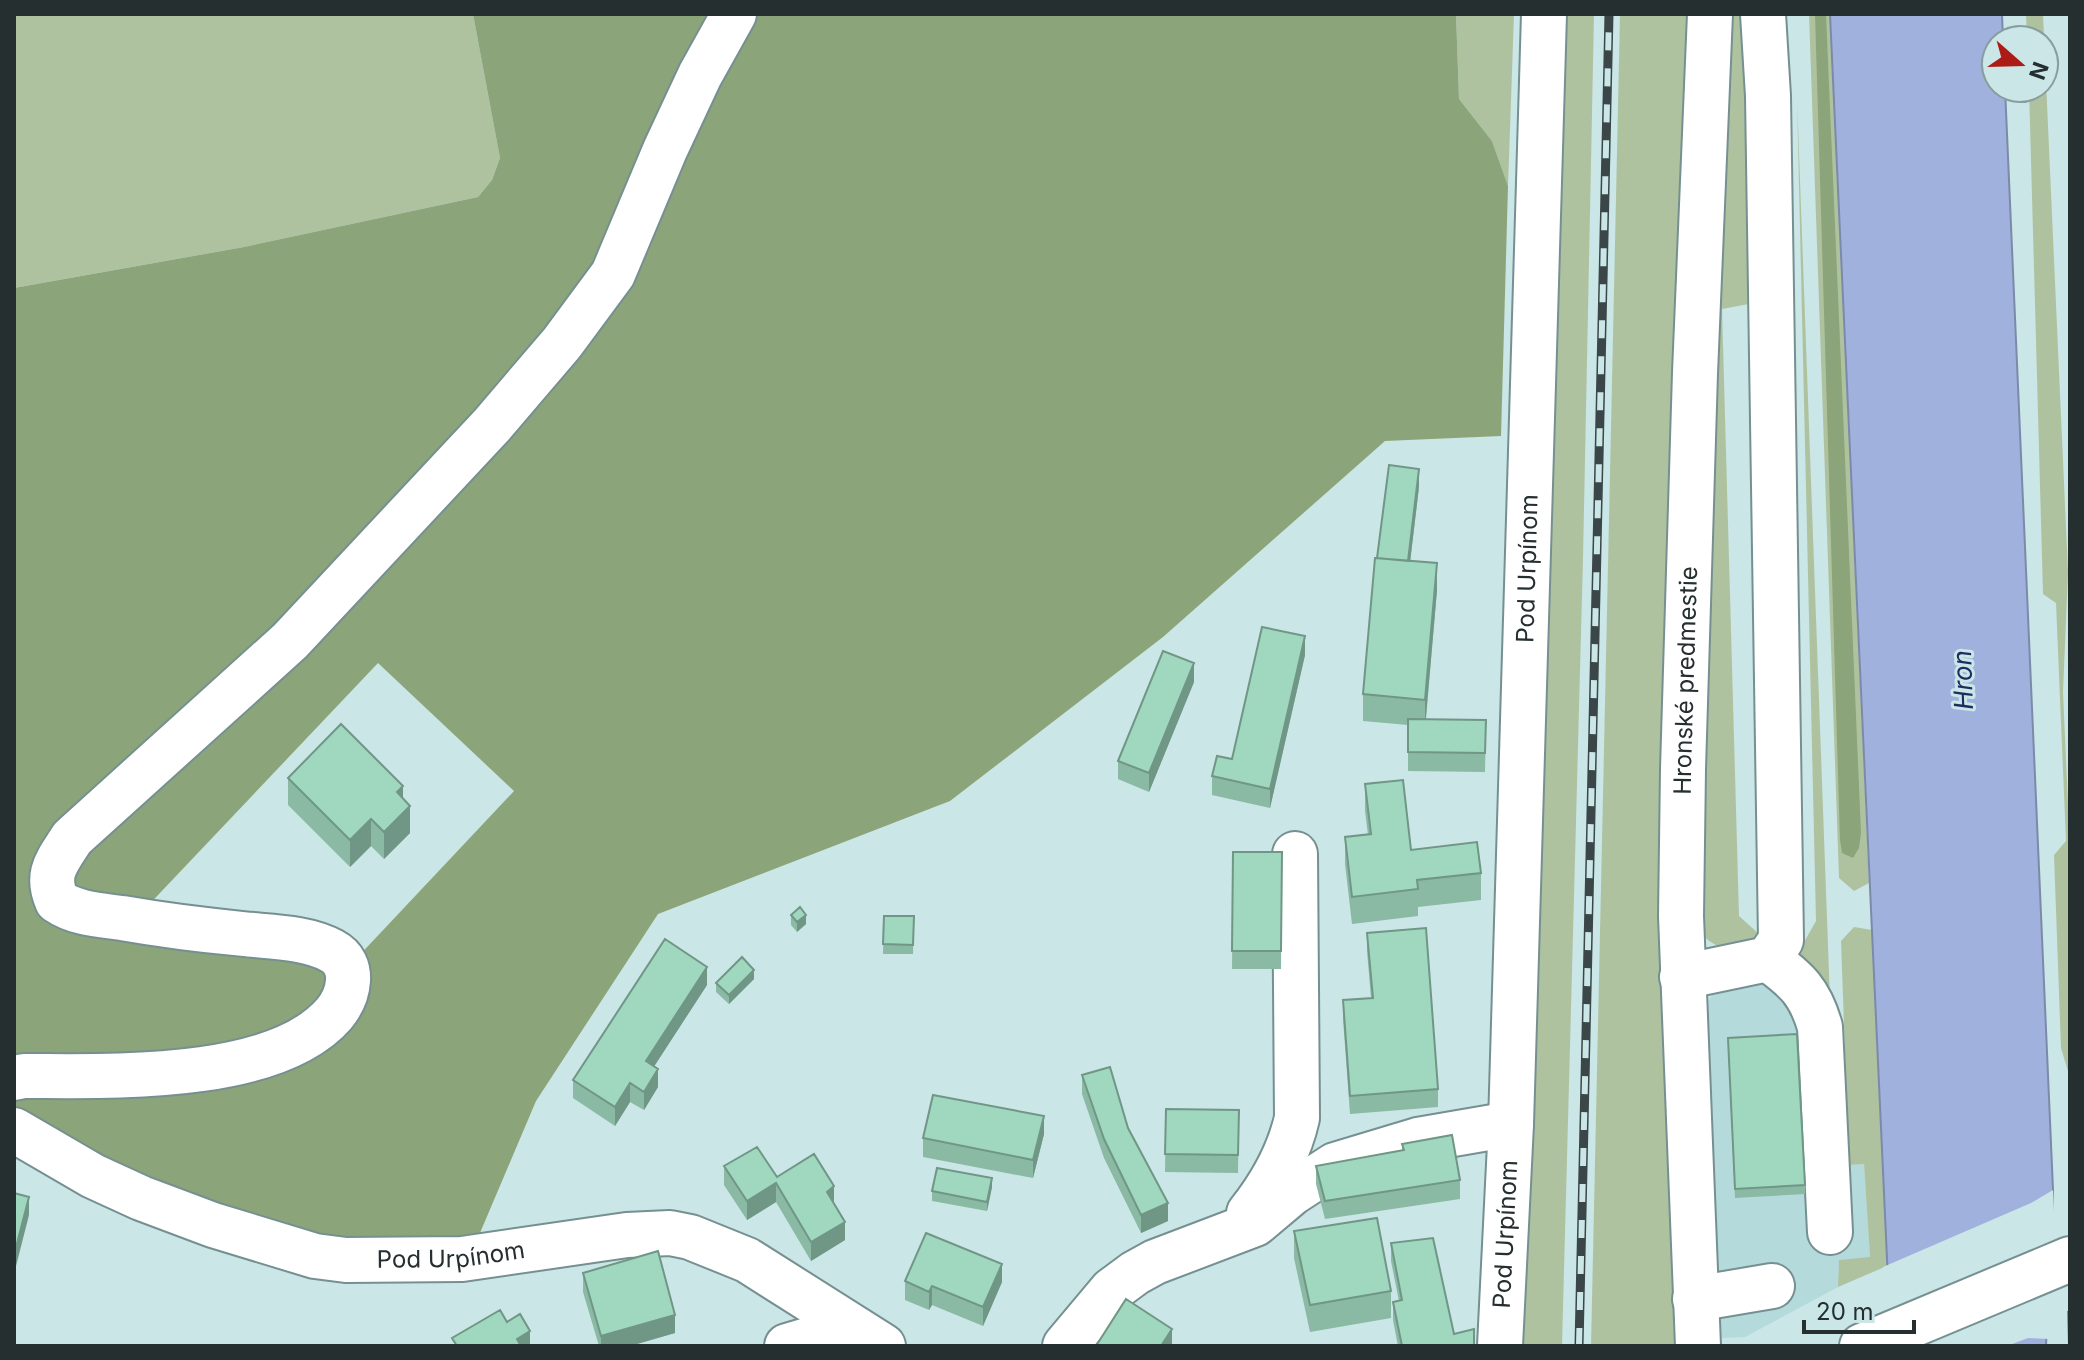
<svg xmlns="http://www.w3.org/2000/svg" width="2084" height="1360" font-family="Inter,sans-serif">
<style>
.built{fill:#b5dadc}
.green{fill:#afc2a0}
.forest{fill:#8ca479;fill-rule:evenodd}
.water{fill:#a1b1dd;stroke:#7c8aa9;stroke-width:2}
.pier{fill:#cae6e7}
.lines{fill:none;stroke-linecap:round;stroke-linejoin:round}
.minor-casing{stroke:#769091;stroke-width:48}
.major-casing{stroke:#769091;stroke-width:48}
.minor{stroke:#fff;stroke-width:44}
.major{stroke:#fff;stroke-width:44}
.rail-casing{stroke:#3a4647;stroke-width:9}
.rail{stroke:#cae6e7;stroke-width:6;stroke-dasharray:18;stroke-linecap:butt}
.wall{fill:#8ab9a4}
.shaded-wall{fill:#709686}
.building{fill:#a0d7bf;stroke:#709686;stroke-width:2}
.labels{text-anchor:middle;stroke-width:6;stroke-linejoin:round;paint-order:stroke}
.street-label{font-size:24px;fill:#252f30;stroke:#cae6e7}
.water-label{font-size:26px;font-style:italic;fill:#1e2c62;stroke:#cae6e7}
</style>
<rect width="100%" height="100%" fill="#cae6e7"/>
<!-- built -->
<path class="built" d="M 1791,965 L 1834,1166 L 1864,1164 L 1870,1258 L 1839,1260 L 1838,1287 L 1745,1337 L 1721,1338 L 1714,1313 L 1705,1007 L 1715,989 Z"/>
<!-- green -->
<path class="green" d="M 14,14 L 473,14 L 500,158 L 492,180 L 478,197 L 244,247 L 14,288 Z
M 1456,14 L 1514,14 L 1508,186 L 1492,141 L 1459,99 Z
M 1564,14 L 1594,14 L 1583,559 L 1562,1346 L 1524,1346 L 1526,1131 Z
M 1620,14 L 1687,14 L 1659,838 L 1666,1084 L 1678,1346 L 1591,1346 Z
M 1728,14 L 1745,14 L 1754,303 L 1722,309 L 1739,916 L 1759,934 L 1750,946 C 1730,949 1713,950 1701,932 L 1708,500 Z
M 1809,14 L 1830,14 L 1869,883 L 1854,891 L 1839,878 Z
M 2026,14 L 2043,14 L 2068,572 L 2063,692 L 2070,849 L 2070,1078 L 2061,1048 L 2054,855 L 2066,841 L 2056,603 L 2043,594 L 2029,88 L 2044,88 L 2044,40 L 2027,40 Z
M 1797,98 L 1831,1028 L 1791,965 L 1816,921 Z
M 1854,927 L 1872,930 L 1887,1266 L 1838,1287 L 1839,1260 L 1870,1257 L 1864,1164 L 1849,1165 L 1841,941 Z"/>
<!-- forest -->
<path class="forest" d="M 473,14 L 1456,14 L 1459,99 L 1492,141 L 1508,186 L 1501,436 L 1385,441 L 1163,637 L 950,801 L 658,914 L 536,1101 L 474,1247 L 383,1248 L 268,1223 L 119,1164 L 14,1106 L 14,288 L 244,247 L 478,197 L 492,180 L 500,158 ZM 378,663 L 514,791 L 354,961 L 121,934 Z
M 1815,14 L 1826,14 L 1861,833 L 1859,848 L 1853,858 L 1842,853 L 1840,840 Z"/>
<!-- water -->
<path class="water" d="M 1830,14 L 2002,14 L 2003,40 L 1996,40 L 1996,88 L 2005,88 L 2053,1190 L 2046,1346 L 1891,1346 Z"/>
<!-- pier -->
<path class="pier" d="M 2053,1190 L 2054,1260 L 2050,1339 L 2028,1338 L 2007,1346 L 1887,1346 L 1883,1267 L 2031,1203 Z"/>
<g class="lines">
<defs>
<g id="minor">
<path d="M 1768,959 C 1797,980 1810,992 1820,1027 L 1830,1232"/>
<path d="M 1682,977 L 1768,959 L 1781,940 L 1768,96 L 1763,14"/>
<path d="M 14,1078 L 24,1076 C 108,1076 274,1083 334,1014 C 349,996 357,964 332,951 C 307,937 271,937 243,934 C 202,930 162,925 122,918 C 100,915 76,914 57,901 C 45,873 57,862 72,838 L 290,641 L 492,425 L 562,343 L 613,274 L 665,150 L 700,75 L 734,14"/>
<path id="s1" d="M 14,1130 L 93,1176 L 141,1198 L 213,1225 L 315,1256 L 346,1260 L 462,1259 L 627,1235 L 670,1233 L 690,1237 L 747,1260 L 883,1346"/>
<path d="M 1249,1213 C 1272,1184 1289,1153 1297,1118 L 1295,854"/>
<path d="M 1695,1299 L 1772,1286"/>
<path d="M 787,1346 L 851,1327"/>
<path d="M 1065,1346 L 1112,1290 L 1135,1273 L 1155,1262 L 1255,1224 L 1292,1193 L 1335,1165 L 1418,1140 L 1511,1124"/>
<path id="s2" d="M 1500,1346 L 1511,1124 L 1544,14"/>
<path id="s3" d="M 1698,1346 L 1681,916 L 1683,769 L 1695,373 L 1710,14"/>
</g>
<path id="major" d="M 1862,1346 L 2070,1259"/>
</defs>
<!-- minor casing -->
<use href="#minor" class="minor-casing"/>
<!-- major casing -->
<use href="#major" class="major-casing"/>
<!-- minor -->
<use href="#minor" class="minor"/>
<!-- major -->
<use href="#major" class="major"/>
<defs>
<path id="rail" d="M 1579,1346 L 1609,14"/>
</defs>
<!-- rail casing -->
<use href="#rail" class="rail-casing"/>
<!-- rail -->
<use href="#rail" class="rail"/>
</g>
<!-- wall -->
<path class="wall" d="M 1419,487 L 1410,561 L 1437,590 L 1426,719 L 1486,720 L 1485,772 L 1408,771 L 1408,725 L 1363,721 L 1363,694 Z
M 1305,655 L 1270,808 L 1212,795 L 1212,776 L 1232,759 Z
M 1194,682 L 1149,792 L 1118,779 L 1118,761 Z
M 288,778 L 403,799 L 410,833 L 384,859 L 371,846 L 350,867 L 288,805 Z
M 1365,784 L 1411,850 L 1481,873 L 1481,900 L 1418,907 L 1418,916 L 1352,924 L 1345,864 L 1345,837 L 1368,835 L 1365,811 Z
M 1233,852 L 1282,852 L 1281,969 L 1232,969 Z
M 791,915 L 806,924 L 797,932 L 791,925 Z
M 884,916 L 914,916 L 913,954 L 883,954 Z
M 1367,933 L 1438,1089 L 1438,1107 L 1350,1114 L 1343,1019 L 1343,1000 L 1371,998 L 1367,951 Z
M 754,979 L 729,1004 L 716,992 L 716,983 Z
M 707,985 L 654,1066 L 658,1087 L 644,1110 L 630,1102 L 615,1126 L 573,1098 L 573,1080 Z
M 1728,1047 L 1805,1185 L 1805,1194 L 1735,1198 Z
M 1082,1075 L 1128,1128 L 1168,1221 L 1141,1233 L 1104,1158 L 1082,1094 Z
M 1166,1109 L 1239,1110 L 1238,1173 L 1165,1172 Z
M 1044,1134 L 1033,1178 L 923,1157 L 923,1138 Z
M 1402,1144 L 1460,1180 L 1460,1199 L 1325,1219 L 1316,1184 L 1316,1166 L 1402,1150 Z
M 724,1166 L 777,1177 L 834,1203 L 845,1240 L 811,1261 L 776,1202 L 747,1220 L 724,1185 Z
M 992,1187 L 987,1211 L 932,1201 L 932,1191 Z
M 1294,1231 L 1391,1291 L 1391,1318 L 1310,1332 L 1294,1258 Z
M 1391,1243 L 1454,1334 L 1474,1346 L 1398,1346 L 1393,1320 L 1393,1302 L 1399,1301 L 1391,1261 Z
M 583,1273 L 675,1333 L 630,1346 L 599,1346 L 583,1292 Z
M 905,1281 L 1002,1282 L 983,1326 L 932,1305 L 929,1310 L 905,1300 Z"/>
<!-- shaded-wall -->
<path class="shaded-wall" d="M 1419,469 L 1419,487 L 1407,588 L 1407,569 Z
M 1437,563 L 1437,590 L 1425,727 L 1425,700 Z
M 1305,636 L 1305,655 L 1270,808 L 1270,789 Z
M 1194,663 L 1194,682 L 1149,792 L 1149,773 Z
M 403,786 L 403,813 L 397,792 Z
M 410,806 L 410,833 L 384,859 L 384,832 Z
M 371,819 L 371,846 L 350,867 L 350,840 Z
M 806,915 L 806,924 L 797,932 L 797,922 Z
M 707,967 L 707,985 L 646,1079 L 646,1061 Z
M 754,970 L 754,979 L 729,1004 L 729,995 Z
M 658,1069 L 658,1087 L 644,1110 L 644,1092 Z
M 630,1083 L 630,1102 L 615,1126 L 615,1107 Z
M 1044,1116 L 1044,1134 L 1033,1178 L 1033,1160 Z
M 992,1178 L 992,1187 L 987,1211 L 987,1202 Z
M 776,1183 L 776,1202 L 747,1220 L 747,1201 Z
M 834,1186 L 834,1205 L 827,1192 Z
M 29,1197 L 29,1215 L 14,1274 L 14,1255 Z
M 1168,1203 L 1168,1221 L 1141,1233 L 1141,1215 Z
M 845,1222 L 845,1240 L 811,1261 L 811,1242 Z
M 1002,1264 L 1002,1282 L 983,1326 L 983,1307 Z
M 932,1286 L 932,1305 L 929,1310 L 929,1292 Z
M 675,1315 L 675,1333 L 630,1346 L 601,1346 L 601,1336 Z
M 1172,1329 L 1172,1346 L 1161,1346 Z
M 530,1331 L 530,1346 L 517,1346 L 517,1339 Z"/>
<!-- building -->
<path class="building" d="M 1389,465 L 1419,469 L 1408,561 L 1377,558 Z
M 1375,558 L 1437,563 L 1425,700 L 1363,694 Z
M 1262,627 L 1305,636 L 1270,789 L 1212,776 L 1217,756 L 1232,759 Z
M 1163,651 L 1194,663 L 1149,773 L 1118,761 Z
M 1408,719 L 1486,720 L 1485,753 L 1408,752 Z
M 341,724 L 403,786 L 397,792 L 410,806 L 384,832 L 371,819 L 350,840 L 288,778 Z
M 1403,780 L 1411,850 L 1477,842 L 1481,873 L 1417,880 L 1418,889 L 1352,897 L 1345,837 L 1371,834 L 1365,784 Z
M 1233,852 L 1282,852 L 1281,951 L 1232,951 Z
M 800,907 L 806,915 L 797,922 L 791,915 Z
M 884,916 L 914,916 L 913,945 L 883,944 Z
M 1426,928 L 1438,1089 L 1350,1096 L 1343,1000 L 1373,998 L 1367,933 Z
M 665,939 L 707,967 L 646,1061 L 658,1069 L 644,1092 L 630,1083 L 615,1107 L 573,1080 Z
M 742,957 L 754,970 L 729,995 L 716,983 Z
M 1797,1034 L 1805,1185 L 1735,1189 L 1728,1038 Z
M 1110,1067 L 1128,1128 L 1168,1203 L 1141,1215 L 1104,1139 L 1082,1075 Z
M 933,1095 L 1044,1116 L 1033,1160 L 923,1138 Z
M 1166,1109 L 1239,1110 L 1238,1155 L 1165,1154 Z
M 1452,1135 L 1460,1180 L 1325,1201 L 1316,1166 L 1404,1150 L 1402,1144 Z
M 757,1147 L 777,1177 L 814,1154 L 834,1186 L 827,1192 L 845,1222 L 811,1242 L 776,1183 L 747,1201 L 724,1166 Z
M 937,1168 L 992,1178 L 987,1202 L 932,1191 Z
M 14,1193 L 29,1197 L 14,1255 Z
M 1377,1218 L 1391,1291 L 1310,1305 L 1294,1231 Z
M 926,1233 L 1002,1264 L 983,1307 L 932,1286 L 929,1292 L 905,1281 Z
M 1433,1238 L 1454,1334 L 1474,1329 L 1474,1346 L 1402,1346 L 1393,1302 L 1402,1300 L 1391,1243 Z
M 658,1251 L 675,1315 L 601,1336 L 583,1273 Z
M 1126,1299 L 1172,1329 L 1161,1346 L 1096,1346 Z
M 500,1310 L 507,1322 L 520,1314 L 530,1331 L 517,1339 L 521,1346 L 457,1346 L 452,1338 Z
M 2068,1312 L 2070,1312 L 2070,1346 L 2069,1346 Z"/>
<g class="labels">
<!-- street labels -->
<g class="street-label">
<text dy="8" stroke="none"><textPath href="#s2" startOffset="778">Pod Urpínom</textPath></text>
<text dy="8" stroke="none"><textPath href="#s3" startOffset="666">Hronské predmestie</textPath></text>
<text dy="8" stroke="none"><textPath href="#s2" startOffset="112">Pod Urpínom</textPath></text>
<text dy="8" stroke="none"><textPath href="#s1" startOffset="464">Pod Urpínom</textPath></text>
</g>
<!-- water labels -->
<g class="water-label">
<text transform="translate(1963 680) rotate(-92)" y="9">Hron</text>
</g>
</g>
<!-- border -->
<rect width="2084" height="1360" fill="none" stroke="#252f30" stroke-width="32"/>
<!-- north arrow -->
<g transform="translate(2020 64) rotate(110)"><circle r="38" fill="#cae6e7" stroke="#889d9e" stroke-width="2"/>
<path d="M0-6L14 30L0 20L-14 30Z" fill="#ad1b16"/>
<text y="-12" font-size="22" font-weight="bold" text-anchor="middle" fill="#252f30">N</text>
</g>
<!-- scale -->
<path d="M1804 1320v12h110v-12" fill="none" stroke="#252f30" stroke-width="4"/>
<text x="1816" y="1320" font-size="24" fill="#252f30" stroke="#cae6e7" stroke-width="6" paint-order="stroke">20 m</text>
</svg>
